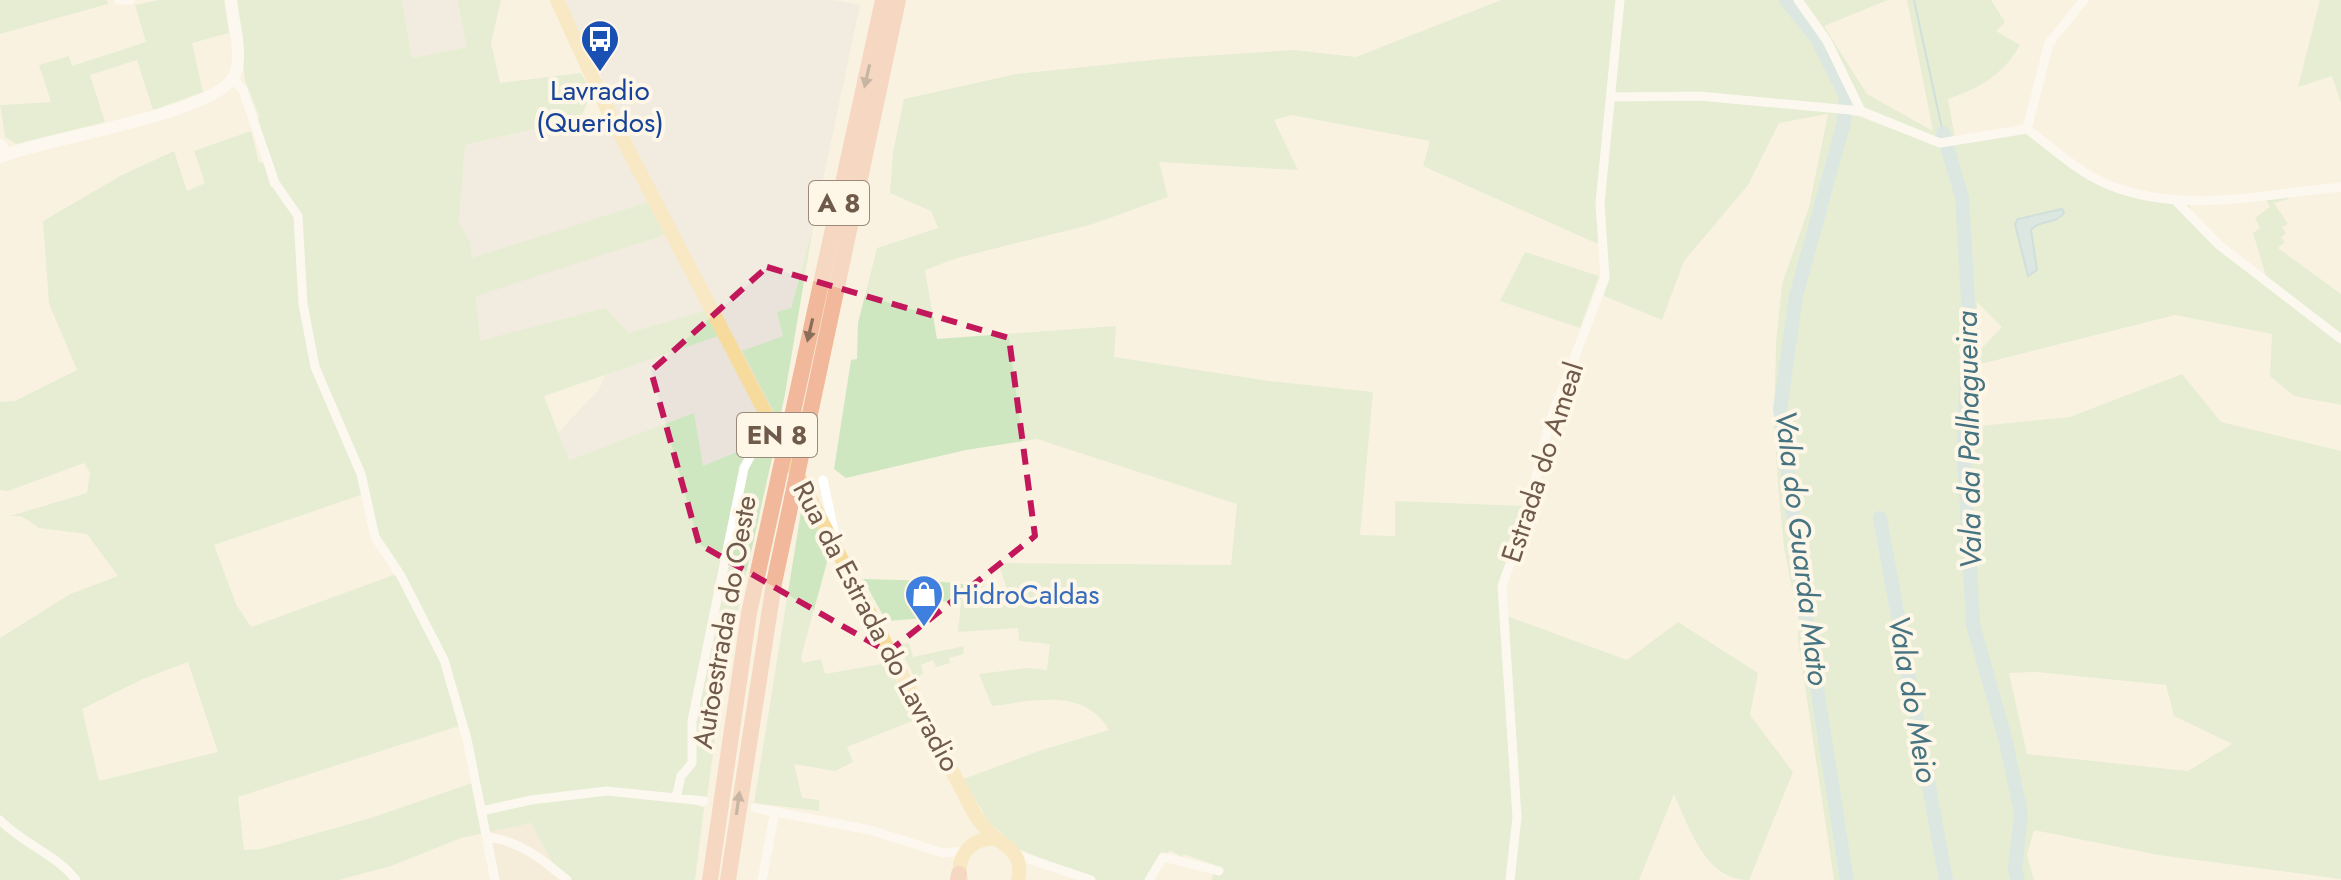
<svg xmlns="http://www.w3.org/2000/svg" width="2341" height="880" font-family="Jost,sans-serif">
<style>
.residential{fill:#f1e5d0}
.industrial{fill:#e9e3dc}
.green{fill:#cee7c1;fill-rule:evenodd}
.water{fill:#b8d9e2;stroke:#9fc7d3;stroke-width:2}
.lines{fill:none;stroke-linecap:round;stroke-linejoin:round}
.stream{stroke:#9fc7d3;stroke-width:2}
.river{stroke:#b8d9e2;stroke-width:14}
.street{stroke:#fff;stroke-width:9}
.secondary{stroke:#fff;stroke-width:12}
.primary{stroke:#f6db9d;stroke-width:14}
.highway{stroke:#f1b89c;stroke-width:16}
.oneway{fill:#8a6d5a}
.marked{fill:none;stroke:#c2185b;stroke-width:6;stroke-dasharray:16 10;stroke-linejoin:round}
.labels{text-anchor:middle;stroke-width:8;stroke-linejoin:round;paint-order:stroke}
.shield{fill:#fef6e7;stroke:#9b8979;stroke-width:2}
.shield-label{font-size:26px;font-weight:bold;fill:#705a4a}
.transit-label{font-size:28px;fill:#164399;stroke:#fef6e7}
.street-label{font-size:28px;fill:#705a4a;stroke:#fef6e7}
.shop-label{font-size:28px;fill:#366cbe;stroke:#fef6e7;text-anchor:start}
.water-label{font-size:30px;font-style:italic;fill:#467482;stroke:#fef6e7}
</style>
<rect width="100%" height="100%" fill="#faf2e1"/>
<!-- residential -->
<path class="residential" d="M 531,823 L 549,856 L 573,880 L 495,880 L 487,832 Z"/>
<!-- industrial -->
<path class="industrial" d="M 402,0 L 457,0 L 467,47 L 412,58 Z
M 564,0 L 834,0 L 860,5 L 814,222 L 782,341 L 776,415 L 760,445 L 703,467 L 693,414 L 569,460 L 558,433 L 599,389 L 623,336 L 598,310 L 480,342 L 470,241 L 459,224 L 465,145 L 605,114 L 602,79 Z"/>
<!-- green -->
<path class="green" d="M 0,0 L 107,0 L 108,4 L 0,34 Z
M 159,0 L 224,0 L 229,33 L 192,43 L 203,92 L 153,110 L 137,60 L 90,75 L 105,122 L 16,144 L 5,137 L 0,105 L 51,102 L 39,65 L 69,56 L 72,66 L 146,42 L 135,5 Z
M 236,0 L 402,0 L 412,58 L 467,47 L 457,0 L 501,0 L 491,43 L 500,83 L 581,73 L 592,92 L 580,119 L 465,145 L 459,224 L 470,241 L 472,258 L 649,202 L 667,234 L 476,296 L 480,341 L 605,308 L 629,333 L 708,310 L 721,335 L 544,396 L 569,460 L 694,413 L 703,466 L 763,441 L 775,445 L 724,673 L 707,797 L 680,798 L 704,808 L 695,880 L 562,880 L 531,823 L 461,838 L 391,866 L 339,880 L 0,880 L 0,638 L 70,594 L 118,576 L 87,534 L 39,528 L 21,516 L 10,516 L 87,493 L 90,473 L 84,463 L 8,491 L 0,490 L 0,402 L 15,401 L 77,370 L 49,304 L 43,221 L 122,175 L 174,151 L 187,191 L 205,183 L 194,151 L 251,131 L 259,162 L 264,163 L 270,186 L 276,189 L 283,203 L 287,201 L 275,183 L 256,123 L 259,116 L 245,81 ZM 364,494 L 375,537 L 399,573 L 251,627 L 236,604 L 214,545 ZM 188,662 L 218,752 L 99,781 L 82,709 L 143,679 ZM 462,725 L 475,782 L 374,817 L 261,849 L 244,850 L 238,797 Z
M 1501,0 L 1888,0 L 1824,26 L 1867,94 L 1933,131 L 1907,0 L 1991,0 L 2005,22 L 1996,31 L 2020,45 C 2003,75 1980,88 1948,99 L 1955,139 L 1950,142 L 1861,111 L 1837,114 L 1858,116 L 1939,147 L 2026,133 L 2106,184 L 2150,199 L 2289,193 L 2289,199 L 2274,203 L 2288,224 L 2282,227 L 2286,233 L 2281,238 L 2285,242 L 2278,248 L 2341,294 L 2341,405 L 2294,396 L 2270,376 L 2272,334 L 2175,315 L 1977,365 L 1970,427 L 2070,417 L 2182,374 L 2221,422 L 2341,451 L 2341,879 L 2158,855 L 2034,830 L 2027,855 L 2034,880 L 1834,880 L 1798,640 L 1799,624 L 1784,547 L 1779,496 L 1774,428 L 1776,343 L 1782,284 L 1809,207 L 1828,114 L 1779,123 L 1748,185 L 1684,261 L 1662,320 L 1604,296 L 1607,248 L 1423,166 L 1430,141 L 1291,115 L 1274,120 L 1298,170 L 1159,162 L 1168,197 L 1090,225 L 957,258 L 925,270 L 937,339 L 1116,326 L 1114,357 L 1269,381 L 1373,392 L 1360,535 L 1395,536 L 1395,501 L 1529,506 L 1502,586 L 1504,615 L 1627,660 L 1678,622 L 1758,673 L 1750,715 L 1793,772 L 1749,880 C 1705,880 1689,827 1674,794 L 1639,880 L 1212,880 L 1215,865 L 1183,854 L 1182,857 L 1170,850 L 1149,880 L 1092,880 L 1019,849 L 988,821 L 963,779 L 1042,750 L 1109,730 C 1084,687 1033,701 992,706 L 979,674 L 1026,668 L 1047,670 L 1050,644 L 1019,641 L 1018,628 L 958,632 L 961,602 L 937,601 L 937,608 L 926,610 L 927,618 L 886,621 L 863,579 L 935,581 L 1007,589 L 998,563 L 1231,565 L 1237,504 L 1037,439 L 966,450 L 846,478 L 834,469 L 851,360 L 857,359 L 858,323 L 877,248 L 938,228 L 931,211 L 890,193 L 893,152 L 904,99 L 1016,74 L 1171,58 L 1294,50 L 1356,57 ZM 2266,199 L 2270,207 L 2255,218 L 2260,228 L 2253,233 L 2266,276 L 2217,238 L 2189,209 L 2190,205 ZM 2062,209 L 2064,212 L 2060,219 L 2036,224 L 2031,230 L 2037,270 L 2028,276 L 2015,224 L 2020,217 ZM 1977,302 L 2002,327 L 1978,352 L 1978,351 ZM 2037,672 L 2166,685 L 2174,716 L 2232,744 L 2188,771 L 2027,754 L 2009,673 Z
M 2320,0 L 2341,0 L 2341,103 L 2332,76 L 2298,87 Z
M 814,222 L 785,394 L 779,422 L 742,351 L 783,336 L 777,312 L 791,308 Z
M 1525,252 L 1599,276 L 1580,328 L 1500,301 Z
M 803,499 L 825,538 L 829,555 L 801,657 L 803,663 L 821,659 L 825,674 L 887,663 L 917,719 L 847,747 L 853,762 L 835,771 L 794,764 L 802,798 L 819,800 L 819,811 L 754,803 Z
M 909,643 L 913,657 L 964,646 L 963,654 L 949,658 L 950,663 L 936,667 L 933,660 L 921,665 L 923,673 L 916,680 L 898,645 Z"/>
<!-- water -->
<path class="water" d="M 2062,209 L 2064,213 C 2056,225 2040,219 2031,230 L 2037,270 L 2028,276 L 2015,224 L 2018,219 Z"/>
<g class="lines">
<!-- stream -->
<path class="stream" d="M 1914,0 L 1943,133"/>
<!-- river -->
<path class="river" d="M 1786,0 L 1817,39 L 1846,96 L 1844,122 L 1796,296 L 1780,409 L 1807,624 L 1847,880
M 1943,133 L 1962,197 L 1969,318 L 1964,453 L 1973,624 L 2006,742 L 2021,814 L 2015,869 L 2018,880
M 1880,518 L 1946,880"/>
<!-- street -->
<path class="street" d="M 119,0 L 130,0
M 1798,0 L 1827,41 L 1861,111 L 1940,143 L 2027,129
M 233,79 L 243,90 L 275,183 L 298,216 L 303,304 L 315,367 L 361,474 L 375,537 L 401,576 L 444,660 L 467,739 L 495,880
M 1612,97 L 1699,96 L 1861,111
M 2027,129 C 2052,148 2079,173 2109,185 C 2183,215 2264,194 2341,187
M 2027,129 L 2049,43 L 2084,0
M 0,143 L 8,153
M 2175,200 L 2219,245 L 2341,339
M 823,480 L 837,545
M 676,798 L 681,776 L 692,763 L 692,721 L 744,468 L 751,455 L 775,431
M 755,808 L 870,830 L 943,853 L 965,851
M 482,811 L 531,800 L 607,791 L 704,801
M 0,820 C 23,844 56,854 76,880
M 488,837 C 520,841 542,859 567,880
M 1017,855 L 1091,880
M 762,880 L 775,811
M 1149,880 L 1163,857 L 1219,871
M 1510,880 L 1517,817 L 1502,586 L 1524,525 L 1550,421 L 1605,278 L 1600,203 L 1620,0"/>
<!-- secondary -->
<path class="secondary" d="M 0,157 C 44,138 220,114 235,74 C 243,54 233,21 231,0"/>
<!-- primary -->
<path class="primary" d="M 557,0 L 608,111 L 975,815 C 981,823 989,834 997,839 C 1013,850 1023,858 1018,880
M 961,880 C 955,856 972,837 996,839"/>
<!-- highway -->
<path class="highway" d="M 710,880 L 749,613 L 883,0
M 728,880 L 774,583 L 898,0
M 958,880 L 959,874"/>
</g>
<!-- one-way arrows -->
<defs><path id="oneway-solid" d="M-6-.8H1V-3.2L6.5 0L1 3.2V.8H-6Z" transform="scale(2)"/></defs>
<g class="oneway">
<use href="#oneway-solid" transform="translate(867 76) rotate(103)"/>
<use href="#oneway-solid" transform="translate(810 330) rotate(103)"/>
<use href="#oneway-solid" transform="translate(738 803) rotate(-82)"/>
</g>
<!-- marked area -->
<path d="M0 0H2341V880H0ZM 767,267 L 1009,338 L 1035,536 L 888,652 L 699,544 L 651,371 Z" fill="#faf2e1" fill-opacity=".55" fill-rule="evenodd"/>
<path class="marked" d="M 767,267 L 1009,338 L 1035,536 L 888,652 L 699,544 L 651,371 Z"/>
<!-- icons -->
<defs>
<symbol id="bus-pin" viewBox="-11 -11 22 30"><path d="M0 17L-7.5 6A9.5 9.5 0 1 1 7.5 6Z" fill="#1a4fb4" stroke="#fef6e7"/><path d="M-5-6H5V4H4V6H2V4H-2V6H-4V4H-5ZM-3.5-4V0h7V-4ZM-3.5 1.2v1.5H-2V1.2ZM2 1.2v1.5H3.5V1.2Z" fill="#fff"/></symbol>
<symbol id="shop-pin" viewBox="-11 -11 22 30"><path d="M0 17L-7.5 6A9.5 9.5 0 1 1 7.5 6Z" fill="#3f7fe0" stroke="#fef6e7"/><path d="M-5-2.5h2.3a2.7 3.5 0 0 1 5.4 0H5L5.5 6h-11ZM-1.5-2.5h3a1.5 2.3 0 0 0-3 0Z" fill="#fff"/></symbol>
</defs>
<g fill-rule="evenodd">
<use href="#bus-pin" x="578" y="17" width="44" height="60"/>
<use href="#shop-pin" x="902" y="572" width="44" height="60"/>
</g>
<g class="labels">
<!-- shield labels -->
<g class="shield">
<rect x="809" y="181" width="60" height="44" rx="6"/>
<rect x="737" y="413" width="80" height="44" rx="6"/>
</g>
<g class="shield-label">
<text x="839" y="212">A 8</text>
<text x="777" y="444">EN 8</text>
</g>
<!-- transit labels -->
<g class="transit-label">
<text x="600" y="100">Lavradio<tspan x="600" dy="32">(Queridos)</tspan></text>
</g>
<!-- street labels -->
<g class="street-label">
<text transform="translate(1542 462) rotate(-72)" y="10">Estrada do Ameal</text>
<text transform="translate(724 622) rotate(-80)" y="10">Autoestrada do Oeste</text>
<text transform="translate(877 626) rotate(62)" y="10">Rua da Estrada do Lavradio</text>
</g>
<!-- shop labels -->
<g class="shop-label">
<text x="952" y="604">HidroCaldas</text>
</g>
<!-- water labels -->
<g class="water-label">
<text transform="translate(1969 440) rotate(-91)" y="10">Vala da Palhagueira</text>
<text transform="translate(1802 548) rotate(83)" y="10">Vala do Guarda Mato</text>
<text transform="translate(1913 699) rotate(80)" y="10">Vala do Meio</text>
</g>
</g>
</svg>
